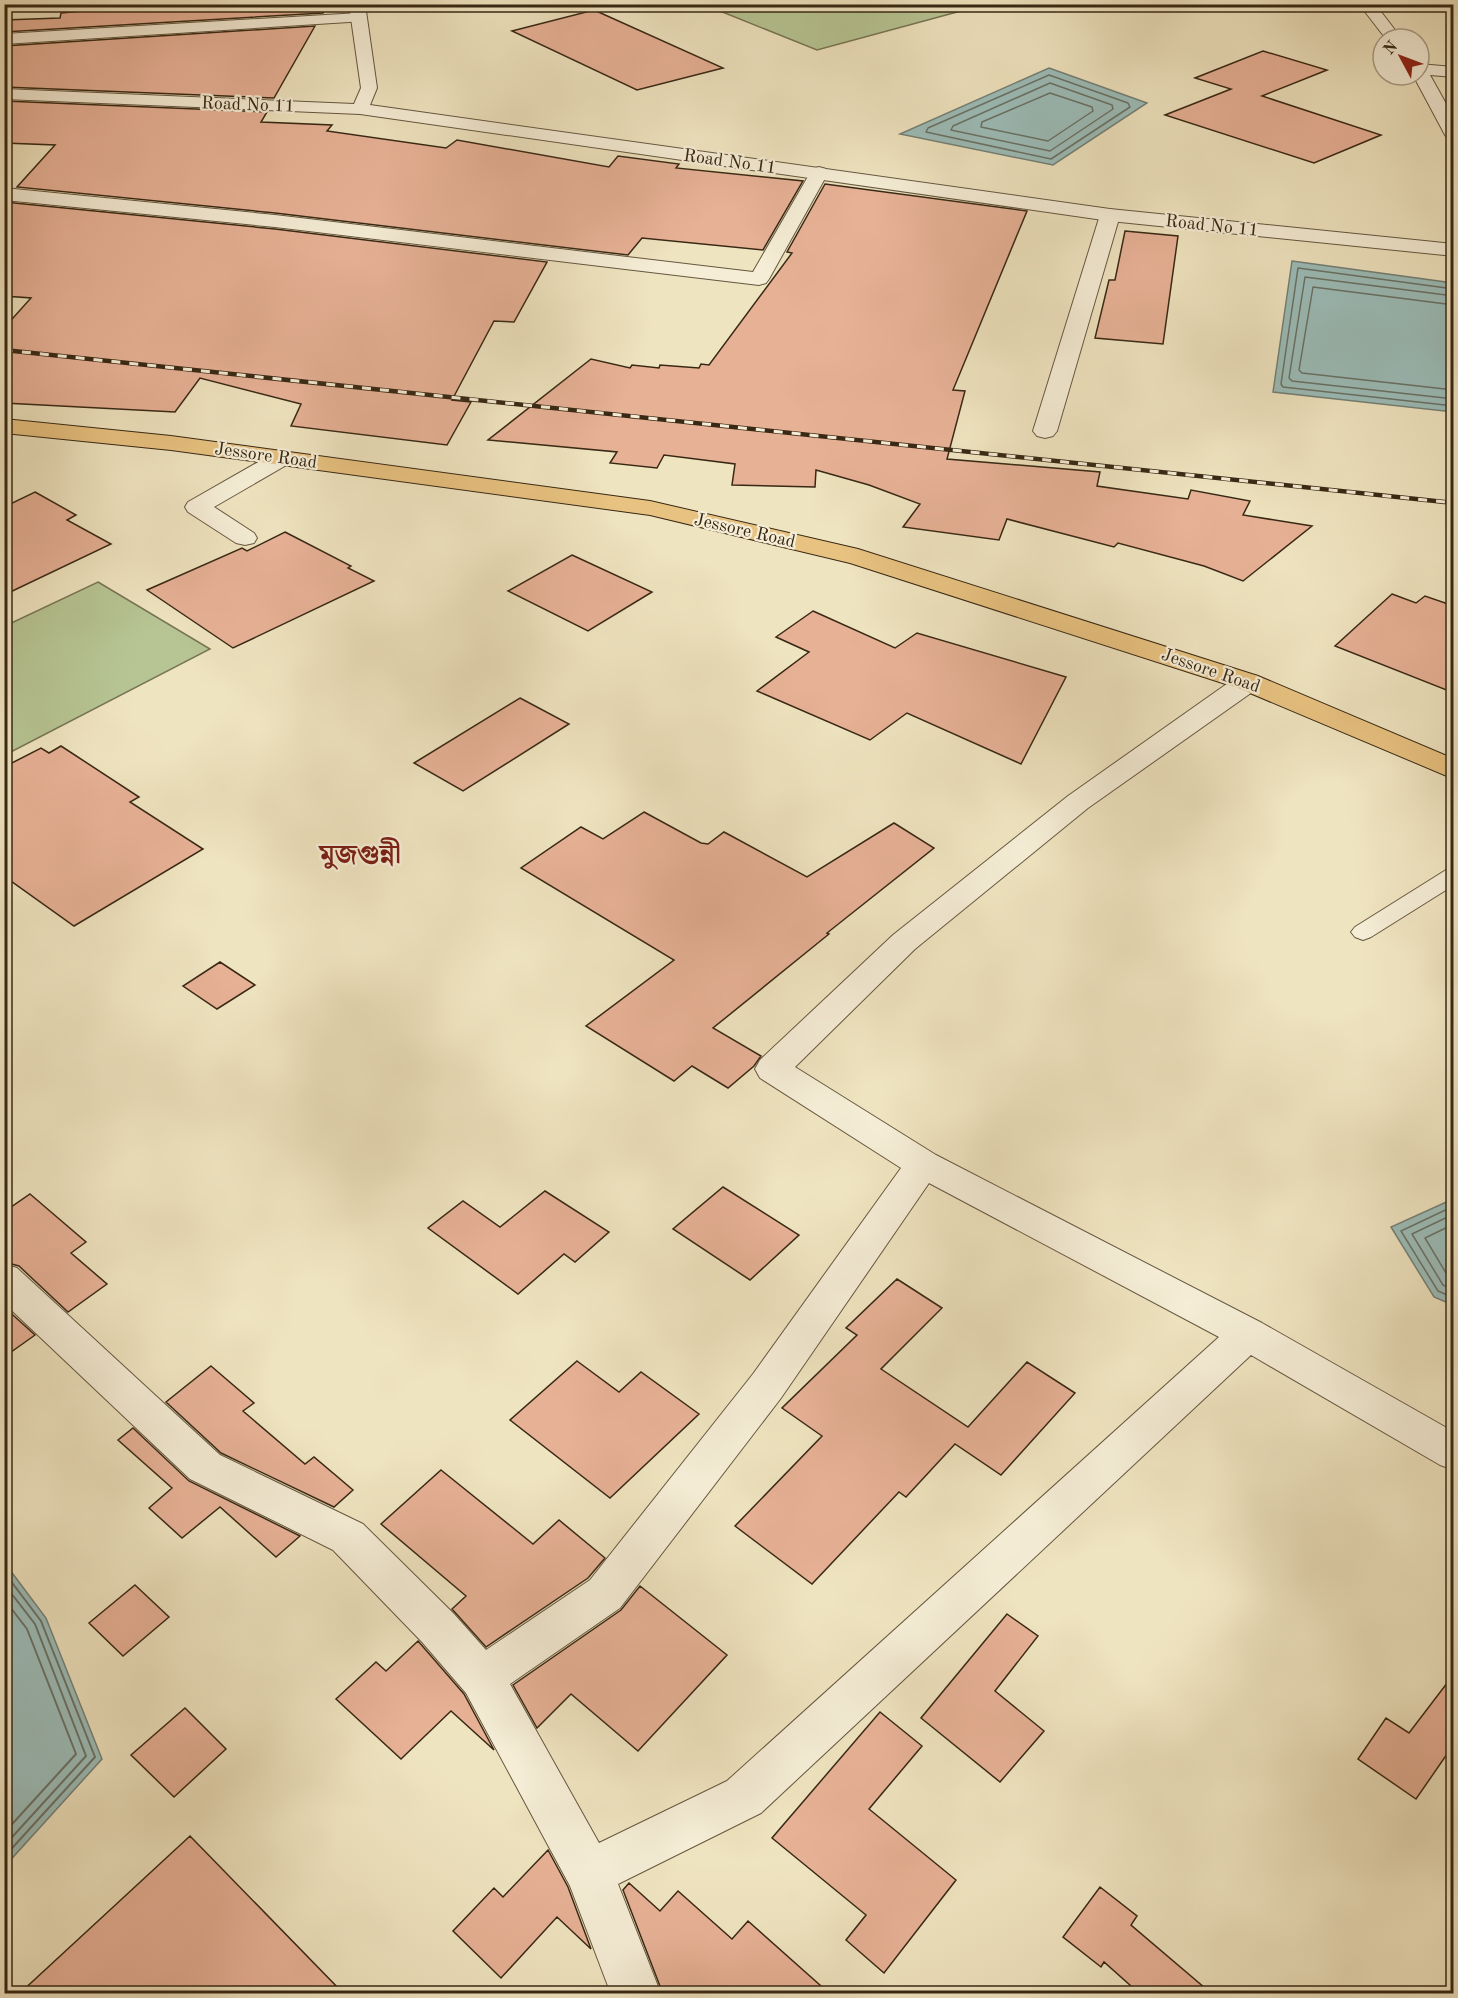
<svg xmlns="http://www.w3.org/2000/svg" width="1458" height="1998" font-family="'Old Standard TT','Noto Serif Bengali',serif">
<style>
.green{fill:#b7c594;stroke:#787654;stroke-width:1.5}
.water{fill:#9cbdb9;stroke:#748177;stroke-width:1.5}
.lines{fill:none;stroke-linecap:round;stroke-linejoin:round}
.shore-far1{stroke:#6a7266;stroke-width:1.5}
.shore{stroke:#6a7266;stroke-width:2}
.building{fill:#e7b196;stroke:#382814;stroke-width:1.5}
.service-casing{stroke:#66573f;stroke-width:2}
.minor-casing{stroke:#66573f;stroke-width:2}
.tertiary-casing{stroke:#66573f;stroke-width:2}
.trunk-casing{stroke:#382814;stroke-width:2}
.service{fill:#f5edd6;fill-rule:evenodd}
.minor{fill:#f5edd6;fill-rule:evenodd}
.tertiary{fill:#f5edd6;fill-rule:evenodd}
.trunk{fill:#e8c280;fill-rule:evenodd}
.rail-casing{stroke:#382814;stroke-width:4.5}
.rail{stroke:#f5edd6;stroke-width:3;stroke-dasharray:9;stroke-linecap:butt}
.labels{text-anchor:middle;stroke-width:4.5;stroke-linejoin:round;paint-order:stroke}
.far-street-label{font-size:18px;fill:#382814;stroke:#f5edd6}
.district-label{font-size:27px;font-weight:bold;fill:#7a1f14;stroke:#f5edd6}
</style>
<rect width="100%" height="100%" fill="#efe4c0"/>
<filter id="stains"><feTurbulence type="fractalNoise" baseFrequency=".00333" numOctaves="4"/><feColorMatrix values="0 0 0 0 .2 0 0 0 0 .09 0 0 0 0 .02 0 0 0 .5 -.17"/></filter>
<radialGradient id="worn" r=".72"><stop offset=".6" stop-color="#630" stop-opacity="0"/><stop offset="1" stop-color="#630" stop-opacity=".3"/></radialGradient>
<!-- green -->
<path class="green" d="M 705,5 L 983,5 L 817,50 Z
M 98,582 L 210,649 L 5,755 L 5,626 Z"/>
<!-- water -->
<path class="water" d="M 1049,68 L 1147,103 L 1053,165 L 900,134 Z
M 1292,261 L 1453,283 L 1453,412 L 1273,392 Z
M 1453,1199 L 1453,1305 L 1434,1297 L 1391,1227 Z
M 4,1562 L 46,1618 L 102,1759 L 5,1866 Z"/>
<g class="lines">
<!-- shore-far1 -->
<path class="shore-far1" d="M 1049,75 L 1128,103 L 1130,107 L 1051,159 L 926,132 L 928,128 Z
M 1050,83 L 1112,105 L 1113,109 L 1050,151 L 951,130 L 953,126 Z
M 1050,93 L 1092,107 L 1093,111 L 1048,141 L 981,127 L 982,122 Z
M 1454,289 L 1298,268 L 1281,384 L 1283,387 L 1454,406
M 1454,296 L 1305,277 L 1289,378 L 1292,381 L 1454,399
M 1454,305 L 1313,287 L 1299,370 L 1302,373 L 1454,390
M 1454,1206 L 1401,1231 L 1438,1291 L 1454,1298
M 1454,1214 L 1412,1234 L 1443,1285 L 1454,1290
M 1454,1224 L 1425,1238 L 1449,1278 L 1454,1281"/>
<!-- shore -->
<path class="shore" d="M 4,1572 L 41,1621 L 95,1757 L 4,1857
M 4,1584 L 35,1624 L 86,1756 L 4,1846
M 4,1599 L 27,1629 L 76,1754 L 4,1833"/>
</g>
<!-- building -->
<path class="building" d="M 160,4 L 327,4 L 323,13 L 4,32 L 4,20 L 60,18 L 61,13 Z
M 594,10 L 723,68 L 637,90 L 512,31 Z
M 315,26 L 274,98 L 4,87 L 4,46 Z
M 1263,51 L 1327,70 L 1262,96 L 1381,135 L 1314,163 L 1165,115 L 1231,89 L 1195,78 Z
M 4,101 L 267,112 L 261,122 L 332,125 L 327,131 L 446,148 L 457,140 L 609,167 L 618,156 L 679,164 L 676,168 L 803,181 L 763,250 L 642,238 L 628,255 L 275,213 L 17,187 L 55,145 L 4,143 Z
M 825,184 L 1027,211 L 953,390 L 965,391 L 947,459 L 1100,472 L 1097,486 L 1188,499 L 1191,490 L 1250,501 L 1243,515 L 1312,526 L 1243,581 L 1204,566 L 1118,543 L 1114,547 L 1007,519 L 999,540 L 903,527 L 920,504 L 869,485 L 816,470 L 815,487 L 732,485 L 735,464 L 664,455 L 657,468 L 610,463 L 617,452 L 488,440 L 591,359 L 630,368 L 632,365 L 659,368 L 660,365 L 699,368 L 701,364 L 709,365 L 792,253 L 787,252 Z
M 4,202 L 275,229 L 547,262 L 514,322 L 494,321 L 452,400 L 471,402 L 447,445 L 291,426 L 301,404 L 200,378 L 175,412 L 4,403 L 4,328 L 31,298 L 4,296 Z
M 1125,231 L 1178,236 L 1163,344 L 1095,338 L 1109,280 L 1115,280 Z
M 35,492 L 76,515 L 67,520 L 111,544 L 4,595 L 4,507 Z
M 285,532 L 351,566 L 348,568 L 374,581 L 233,648 L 147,590 L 242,548 L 247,551 Z
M 572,555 L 652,592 L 588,631 L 508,591 Z
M 1392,594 L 1416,603 L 1425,596 L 1454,606 L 1454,693 L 1335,646 Z
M 813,611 L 895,648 L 917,633 L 1066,677 L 1021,764 L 907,713 L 870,740 L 757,691 L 809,652 L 776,637 Z
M 520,698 L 569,724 L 463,791 L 414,763 Z
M 61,746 L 139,797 L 130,802 L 203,849 L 74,926 L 4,876 L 4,767 L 41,748 L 49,753 Z
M 644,812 L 701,843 L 708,844 L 724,832 L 807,877 L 894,823 L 934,848 L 827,933 L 829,934 L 713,1028 L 761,1056 L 754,1066 L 728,1088 L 692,1066 L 674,1081 L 586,1026 L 674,960 L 521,868 L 581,827 L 603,839 Z
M 220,962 L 255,985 L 217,1009 L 183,986 Z
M 723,1187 L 799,1235 L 750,1280 L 673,1229 Z
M 545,1191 L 609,1232 L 575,1262 L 564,1254 L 518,1294 L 428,1228 L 463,1201 L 500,1227 Z
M 30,1194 L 86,1242 L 71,1253 L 107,1284 L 68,1312 L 19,1266 L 4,1262 L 4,1212 Z
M 897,1279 L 942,1308 L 881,1369 L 968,1427 L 1027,1362 L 1075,1393 L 1001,1475 L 955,1444 L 906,1497 L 899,1492 L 812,1584 L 735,1526 L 822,1436 L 782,1408 L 857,1335 L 846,1328 Z
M 4,1307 L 35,1335 L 4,1357 Z
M 577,1361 L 619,1392 L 641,1372 L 699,1414 L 610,1498 L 510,1420 Z
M 211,1366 L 254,1403 L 243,1411 L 305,1464 L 314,1457 L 353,1490 L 334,1507 L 221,1453 L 166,1402 Z
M 133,1428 L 189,1481 L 300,1536 L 276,1557 L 220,1507 L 182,1538 L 149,1508 L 172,1488 L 118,1440 Z
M 441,1470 L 533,1544 L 559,1520 L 605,1558 L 588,1578 L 486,1647 L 452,1609 L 466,1596 L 381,1524 Z
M 135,1585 L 169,1617 L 123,1656 L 89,1623 Z
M 640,1586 L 727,1655 L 638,1751 L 571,1694 L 537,1728 L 513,1685 L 621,1610 Z
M 1007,1614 L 1038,1636 L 995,1691 L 1044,1731 L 1000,1782 L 921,1718 Z
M 418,1641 L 464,1694 L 494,1750 L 451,1711 L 401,1759 L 336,1699 L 376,1662 L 386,1671 Z
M 1454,1674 L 1454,1744 L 1416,1799 L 1358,1759 L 1386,1718 L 1409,1733 Z
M 185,1708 L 226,1749 L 174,1797 L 131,1755 Z
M 880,1712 L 922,1746 L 869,1809 L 956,1880 L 884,1973 L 846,1940 L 866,1915 L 772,1838 Z
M 190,1836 L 344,1994 L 19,1994 Z
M 548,1850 L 568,1887 L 591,1949 L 557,1917 L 501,1978 L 453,1931 L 494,1888 L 503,1897 Z
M 629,1883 L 660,1911 L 678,1891 L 732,1939 L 748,1921 L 830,1994 L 663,1994 L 623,1890 Z
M 1100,1887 L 1137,1916 L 1131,1925 L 1212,1994 L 1140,1994 L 1104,1962 L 1101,1967 L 1063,1937 Z"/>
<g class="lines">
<defs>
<path id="service" d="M 1454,868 L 1454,885 L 1371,937 L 1363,940 L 1355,937 L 1351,932 L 1355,927 L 1446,870 Z"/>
<path id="minor" d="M 1359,4 L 1375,4 L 1402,39 L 1386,39 Z
M 359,13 L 367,18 L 365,21 L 4,44 L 4,34 Z
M 1419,64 L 1454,67 L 1454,77 L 1430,75 L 1454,118 L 1454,140 L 1448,139 L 1445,135 L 1413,75 L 1419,75 Z
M 819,167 L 826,169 L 828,173 L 769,279 L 766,283 L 759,285 L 275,227 L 4,200 L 4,188 L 275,215 L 753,272 L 810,173 L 812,169 Z
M 1110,209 L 1117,211 L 1120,215 L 1057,431 L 1053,436 L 1045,438 L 1037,436 L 1033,431 L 1100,215 L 1103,211 Z
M 282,451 L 290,453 L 294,458 L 290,463 L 214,507 L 254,533 L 257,538 L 254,543 L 245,545 L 236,543 L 188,512 L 185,507 L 188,502 L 274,453 Z
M 1248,674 L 1258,676 L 1262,682 L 1258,688 L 1088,808 L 915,949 L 795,1067 L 936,1155 L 1262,1323 L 1454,1432 L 1454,1470 L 1440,1465 L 1251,1355 L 761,1813 L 618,1884 L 661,1994 L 611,1994 L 570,1886 L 466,1693 L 422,1642 L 333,1550 L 190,1479 L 4,1303 L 4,1264 L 17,1268 L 220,1455 L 363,1524 L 454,1614 L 486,1650 L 590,1580 L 753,1374 L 901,1168 L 760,1078 L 755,1069 L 760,1060 L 893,935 L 1068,796 L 1238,676 ZM 929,1183 L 1219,1337 L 727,1781 L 599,1843 L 510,1684 L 620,1608 L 781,1398 Z"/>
<path id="tertiary" d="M 349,4 L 365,4 L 377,88 L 370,105 L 1110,209 L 1454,244 L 1454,256 L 1110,221 L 360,114 L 4,99 L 4,89 L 354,104 L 361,88 Z"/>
<path id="trunk" d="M 4,419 L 171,436 L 650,501 L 858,549 L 1258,676 L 1454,759 L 1454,779 L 1238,688 L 850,563 L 650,515 L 171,450 L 4,433 Z"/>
</defs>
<!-- service casing -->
<use href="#service" class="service-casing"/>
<!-- minor casing -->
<use href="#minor" class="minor-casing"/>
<!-- tertiary casing -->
<use href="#tertiary" class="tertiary-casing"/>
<!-- trunk casing -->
<use href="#trunk" class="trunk-casing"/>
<!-- service -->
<use href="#service" class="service"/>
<!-- minor -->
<use href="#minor" class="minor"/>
<!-- tertiary -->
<use href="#tertiary" class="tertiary"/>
<!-- trunk -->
<use href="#trunk" class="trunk"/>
<defs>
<path id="rail" d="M 4,350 L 1454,503"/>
</defs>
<!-- rail casing -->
<use href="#rail" class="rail-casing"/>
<!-- rail -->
<use href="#rail" class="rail"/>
</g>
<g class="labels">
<!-- far-street labels -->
<g class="far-street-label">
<text transform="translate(248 104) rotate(2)" y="6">Road No 11</text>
<text transform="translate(730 161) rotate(8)" y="6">Road No 11</text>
<text transform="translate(1212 225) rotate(6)" y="6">Road No 11</text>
<text transform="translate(266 455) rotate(8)" y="6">Jessore Road</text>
<text transform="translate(745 530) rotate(13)" y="6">Jessore Road</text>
<text transform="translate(1211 670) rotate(19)" y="6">Jessore Road</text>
</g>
<!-- district labels -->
<g class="district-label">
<text x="360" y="863">মুজগুন্নী</text>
</g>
</g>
<!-- margin -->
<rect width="1458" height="1998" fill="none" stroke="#efe4c0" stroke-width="24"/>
<rect x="6" y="6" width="1446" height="1986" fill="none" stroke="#382814" stroke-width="3"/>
<rect x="12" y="12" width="1434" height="1974" fill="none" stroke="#382814" stroke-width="1.5"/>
<!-- north arrow -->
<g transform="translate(1401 57) rotate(311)"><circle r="28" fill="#f5edd6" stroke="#a99e88" stroke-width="1.5"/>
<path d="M0-4.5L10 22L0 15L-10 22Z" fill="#8f2418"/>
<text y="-9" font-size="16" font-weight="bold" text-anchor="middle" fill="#382814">N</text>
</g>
<rect width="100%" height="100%" filter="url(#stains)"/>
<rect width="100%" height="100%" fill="url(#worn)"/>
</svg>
